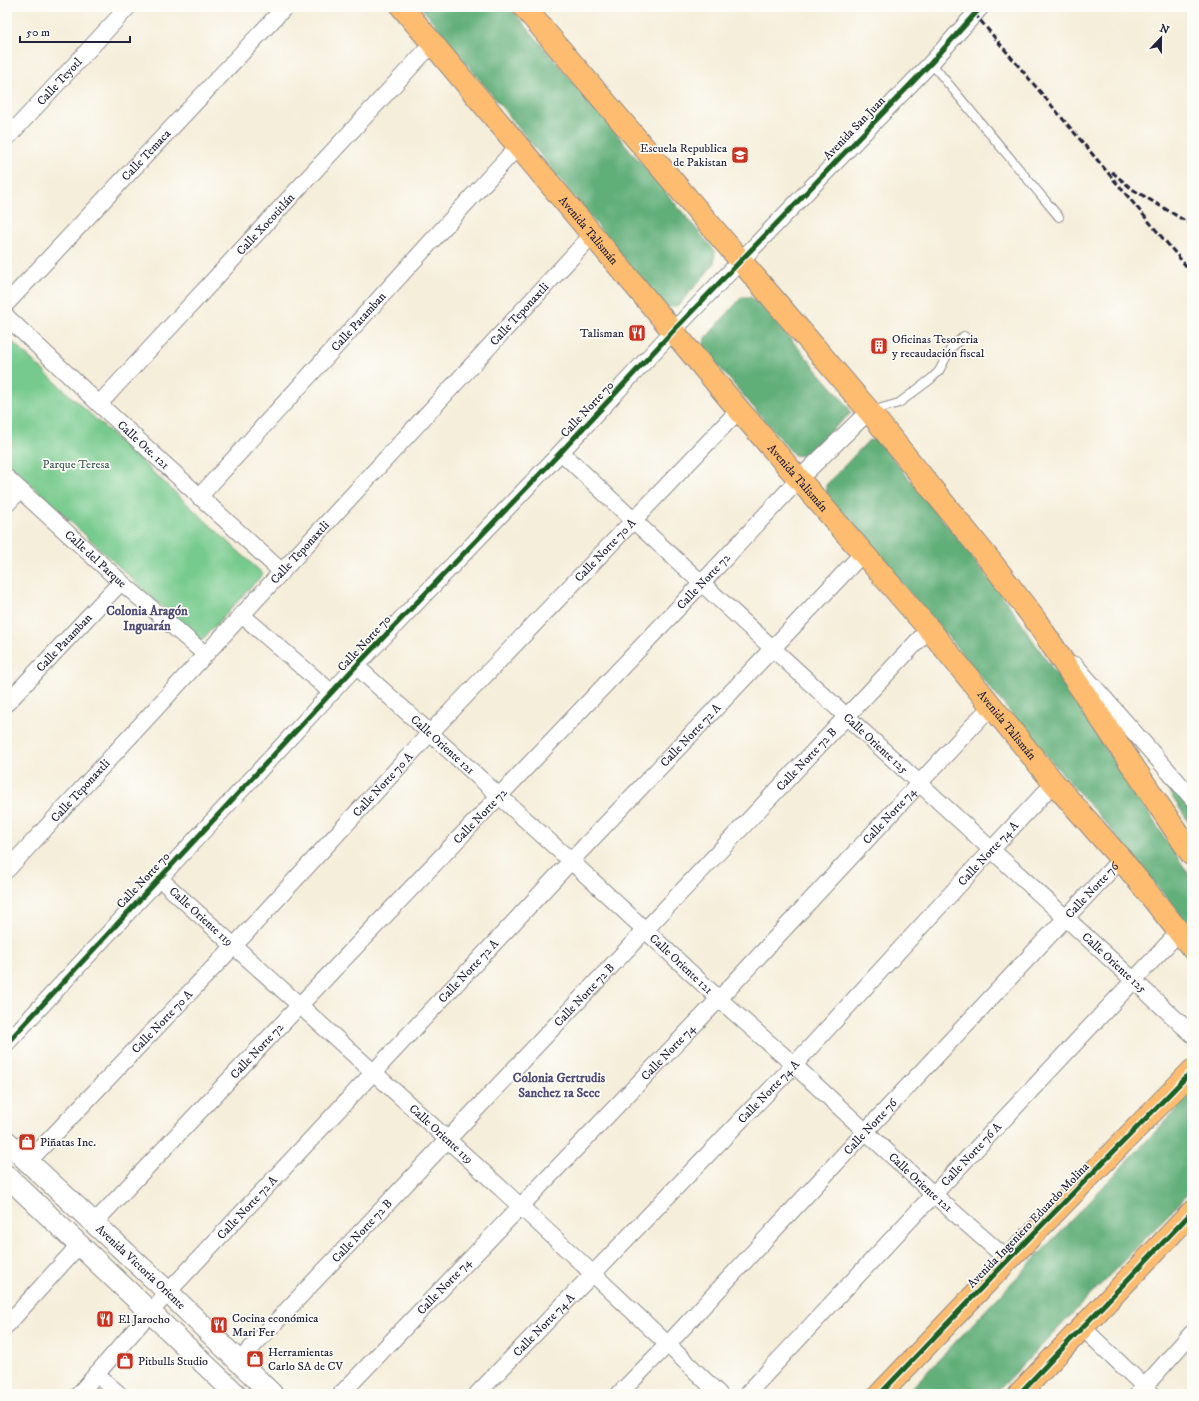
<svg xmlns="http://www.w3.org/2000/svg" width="1199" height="1401" font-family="'IM FELL DW Pica',serif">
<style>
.green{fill:#77ca8d;stroke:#4c7664}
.forest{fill:#61ae78;stroke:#42685a}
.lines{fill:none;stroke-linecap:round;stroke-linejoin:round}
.service-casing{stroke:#8c888a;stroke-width:10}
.minor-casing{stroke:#8c888a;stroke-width:18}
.tertiary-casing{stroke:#8c888a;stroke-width:23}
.primary-casing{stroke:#8c888a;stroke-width:24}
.service{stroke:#fff;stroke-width:8}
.minor{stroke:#fff;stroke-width:16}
.tertiary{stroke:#fff;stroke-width:21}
.primary{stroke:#fdbc6f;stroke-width:22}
.rail{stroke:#22223b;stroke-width:3;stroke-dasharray:6 3;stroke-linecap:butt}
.cycleway-casing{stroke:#fdfcf7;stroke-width:8}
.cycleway{stroke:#1b5e20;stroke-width:5}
.labels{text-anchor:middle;stroke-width:3.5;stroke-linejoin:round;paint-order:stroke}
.street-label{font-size:12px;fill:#22223b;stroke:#fdfcf7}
.poi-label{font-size:12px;fill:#22223b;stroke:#fdfcf7;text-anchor:start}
.park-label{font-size:12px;fill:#405d58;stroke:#fdfcf7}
.neighbourhood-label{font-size:13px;font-weight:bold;fill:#504c75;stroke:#fdfcf7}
</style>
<rect width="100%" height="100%" fill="#fdfcf7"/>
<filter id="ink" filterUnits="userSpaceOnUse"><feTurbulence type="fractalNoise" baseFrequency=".025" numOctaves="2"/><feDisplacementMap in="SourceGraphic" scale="8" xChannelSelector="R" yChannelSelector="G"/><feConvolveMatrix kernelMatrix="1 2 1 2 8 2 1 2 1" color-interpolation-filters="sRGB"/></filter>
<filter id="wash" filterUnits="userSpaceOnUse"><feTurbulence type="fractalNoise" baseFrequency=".012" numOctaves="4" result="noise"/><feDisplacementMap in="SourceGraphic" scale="16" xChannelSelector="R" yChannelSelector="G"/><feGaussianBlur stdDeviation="0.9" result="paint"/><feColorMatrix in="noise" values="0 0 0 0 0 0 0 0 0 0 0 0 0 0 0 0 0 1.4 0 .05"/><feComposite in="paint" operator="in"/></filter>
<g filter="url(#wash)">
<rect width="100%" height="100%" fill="#f5eeda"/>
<!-- green -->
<path class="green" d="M 7,337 L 263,574 L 200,642 L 7,462 Z"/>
<!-- forest -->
<path class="forest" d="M 421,7 L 510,7 L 715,251 L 714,264 L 679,305 L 668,308 L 655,297 Z
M 742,297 L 750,297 L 760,303 L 847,405 L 851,413 L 804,456 L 794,455 L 703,348 L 705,339 Z
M 876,439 L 890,455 L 962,543 L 1009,605 L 1061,681 L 1192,879 L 1192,930 L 1114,833 L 1039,747 L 947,636 L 826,496 L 826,485 L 868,441 Z
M 1158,764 L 1192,805 L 1192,827 L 1159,777 Z
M 1192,1093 L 1192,1190 L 995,1394 L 906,1394 Z"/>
</g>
<g filter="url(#ink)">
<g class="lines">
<defs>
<path id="service" d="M 931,63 L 1059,217
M 871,411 L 899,403 L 931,379 L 939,371 L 951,348 L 964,336"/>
<g id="minor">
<path id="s1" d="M 7,138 L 128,7"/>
<path id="s2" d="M 7,303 L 285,7"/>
<path id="s3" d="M 7,317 L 99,404 L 282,572"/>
<path id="s4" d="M 99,404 L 432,44"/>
<path id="s5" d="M 561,452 L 633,520 L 1192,1034"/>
<path id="s6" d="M 7,478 L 121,582 L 205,654"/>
<path id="s7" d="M 199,497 L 518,146"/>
<path d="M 7,504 L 20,490"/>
<path d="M 242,615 L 332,693"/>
<path d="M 1075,665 L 1192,798"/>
<path id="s8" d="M 356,666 L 571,861 L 719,999 L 794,1065 L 933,1194 L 1008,1260"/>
<path id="s9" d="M 7,703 L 121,582"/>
<path id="s10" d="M 7,870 L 592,235"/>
<path id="s11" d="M 159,878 C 347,1049 537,1217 719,1394"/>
<path d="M 7,1043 L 356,666 L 561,452 L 673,331 L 931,63 L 981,7"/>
<path id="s12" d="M 28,1162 L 234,946 L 430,733 L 739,410"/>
<path id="s13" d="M 94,1223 L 299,1006 L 702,583 L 799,479 L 869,411"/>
<path d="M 7,1325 L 79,1245"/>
<path d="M 1082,1327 L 1152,1394"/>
<path id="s14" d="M 239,1361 L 929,629"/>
<path d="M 96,1374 L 119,1394"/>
<path id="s15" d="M 79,1394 L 168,1292 L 571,861 L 863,553"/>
<path id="s16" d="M 341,1394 L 719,999 L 991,706"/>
<path id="s17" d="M 477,1394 L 794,1065 L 992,849 L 1054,783"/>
<path id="s18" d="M 619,1394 L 668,1344 L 866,1131 L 1121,859"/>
<path id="s19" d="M 747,1394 L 1178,933"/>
<path d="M 1138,1394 L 1192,1333"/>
</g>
<g id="tertiary">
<path id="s20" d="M 7,1142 L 168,1292 L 272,1394"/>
<path d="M 7,1176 L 236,1394"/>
</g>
<g id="primary">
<path id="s21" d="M 402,7 L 739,410 L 929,629 L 1054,783 L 1121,859 L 1192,948"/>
<path d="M 524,7 L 869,411 L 992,563 L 1036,621 L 1192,855"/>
<path d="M 880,1394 L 1008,1260 L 1192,1071"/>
<path d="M 1019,1394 L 1192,1212"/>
</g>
</defs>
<!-- service casing -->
<use href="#service" class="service-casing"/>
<!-- minor casing -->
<use href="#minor" class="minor-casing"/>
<!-- tertiary casing -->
<use href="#tertiary" class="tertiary-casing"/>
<!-- primary casing -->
<use href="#primary" class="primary-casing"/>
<!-- service -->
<use href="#service" class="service"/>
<!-- minor -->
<use href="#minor" class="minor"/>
<!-- tertiary -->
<use href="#tertiary" class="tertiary"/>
<!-- primary -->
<use href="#primary" class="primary"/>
<!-- rail -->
<path class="rail" d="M 969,7 L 1192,273
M 1112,172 L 1132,189 L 1192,225"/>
<defs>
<path id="cycleway" d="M 7,1043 L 356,666 L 561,452 L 673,331 L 931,63 L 981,7
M 880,1394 L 1008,1260 L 1192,1071
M 1019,1394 L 1192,1212"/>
</defs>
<!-- cycleway casing -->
<use href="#cycleway" class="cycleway-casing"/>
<!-- cycleway -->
<use href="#cycleway" class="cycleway"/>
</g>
</g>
<!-- icons -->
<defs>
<symbol id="school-square" viewBox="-11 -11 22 22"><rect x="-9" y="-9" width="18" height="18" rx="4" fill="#c8321e" stroke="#fdfcf7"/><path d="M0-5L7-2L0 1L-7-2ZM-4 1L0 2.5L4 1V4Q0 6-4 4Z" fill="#fff"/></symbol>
<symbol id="restaurant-square" viewBox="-11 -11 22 22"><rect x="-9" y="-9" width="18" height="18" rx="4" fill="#c8321e" stroke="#fdfcf7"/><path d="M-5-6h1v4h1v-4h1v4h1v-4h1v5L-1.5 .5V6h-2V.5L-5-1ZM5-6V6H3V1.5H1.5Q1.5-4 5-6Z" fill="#fff"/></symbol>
<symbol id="building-square" viewBox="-11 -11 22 22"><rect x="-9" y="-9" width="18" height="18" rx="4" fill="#c8321e" stroke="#fdfcf7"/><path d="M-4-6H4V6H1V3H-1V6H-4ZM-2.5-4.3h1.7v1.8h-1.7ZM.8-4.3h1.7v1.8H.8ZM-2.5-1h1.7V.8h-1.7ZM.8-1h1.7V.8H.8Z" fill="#fff"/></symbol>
<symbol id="shop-square" viewBox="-11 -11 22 22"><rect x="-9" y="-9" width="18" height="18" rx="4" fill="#c8321e" stroke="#fdfcf7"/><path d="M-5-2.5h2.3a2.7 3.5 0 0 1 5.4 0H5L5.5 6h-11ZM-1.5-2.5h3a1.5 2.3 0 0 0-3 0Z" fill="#fff"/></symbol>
</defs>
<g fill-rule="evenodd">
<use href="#school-square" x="730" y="145" width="20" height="20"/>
<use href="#restaurant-square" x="627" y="323" width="20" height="20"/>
<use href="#building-square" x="869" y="336" width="20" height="20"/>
<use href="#shop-square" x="17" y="1132" width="20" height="20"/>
<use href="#restaurant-square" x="95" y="1309" width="20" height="20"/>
<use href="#restaurant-square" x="209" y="1315" width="20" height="20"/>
<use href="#shop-square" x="245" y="1349" width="20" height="20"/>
<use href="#shop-square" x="115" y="1351" width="20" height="20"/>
</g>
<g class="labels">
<!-- street labels -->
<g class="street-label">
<text dy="4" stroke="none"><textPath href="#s1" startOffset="77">Calle Teyotl</textPath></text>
<text transform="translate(854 128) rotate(-46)" y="4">Avenida San Juan</text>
<text dy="4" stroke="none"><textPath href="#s2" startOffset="203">Calle Temaca</textPath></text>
<text dy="4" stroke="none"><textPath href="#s4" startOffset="245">Calle Xocotitlán</textPath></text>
<text dy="4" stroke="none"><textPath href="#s21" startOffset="291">Avenida Talismán</textPath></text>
<text dy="4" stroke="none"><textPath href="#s10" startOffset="756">Calle Teponaxtli</textPath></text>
<text dy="4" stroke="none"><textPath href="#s7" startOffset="237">Calle Patamban</textPath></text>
<text transform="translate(587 409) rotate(-47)" y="4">Calle Norte 70</text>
<text dy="4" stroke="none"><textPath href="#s3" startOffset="187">Calle Ote. 121</textPath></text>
<text dy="4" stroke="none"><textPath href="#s21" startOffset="615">Avenida Talismán</textPath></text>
<text dy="4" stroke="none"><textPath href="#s12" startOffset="841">Calle Norte 70 A</textPath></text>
<text dy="4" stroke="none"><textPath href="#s10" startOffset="432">Calle Teponaxtli</textPath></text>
<text dy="4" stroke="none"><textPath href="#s6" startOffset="120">Calle del Parque</textPath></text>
<text dy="4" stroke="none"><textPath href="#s13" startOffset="885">Calle Norte 72</textPath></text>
<text dy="4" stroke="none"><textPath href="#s9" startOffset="83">Calle Patamban</textPath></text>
<text transform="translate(364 643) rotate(-47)" y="4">Calle Norte 70</text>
<text dy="4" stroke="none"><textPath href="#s21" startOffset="939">Avenida Talismán</textPath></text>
<text dy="4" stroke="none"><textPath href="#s15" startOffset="899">Calle Norte 72 A</textPath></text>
<text dy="4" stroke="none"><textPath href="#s5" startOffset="429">Calle Oriente 125</textPath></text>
<text dy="4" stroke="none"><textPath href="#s8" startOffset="117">Calle Oriente 121</textPath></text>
<text dy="4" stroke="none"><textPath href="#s14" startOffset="827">Calle Norte 72 B</textPath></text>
<text dy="4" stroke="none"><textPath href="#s12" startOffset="518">Calle Norte 70 A</textPath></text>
<text dy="4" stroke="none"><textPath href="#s10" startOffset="108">Calle Teponaxtli</textPath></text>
<text dy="4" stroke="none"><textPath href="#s16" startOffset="797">Calle Norte 74</textPath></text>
<text dy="4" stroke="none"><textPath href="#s13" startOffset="561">Calle Norte 72</textPath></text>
<text dy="4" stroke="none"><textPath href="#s17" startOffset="744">Calle Norte 74 A</textPath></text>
<text transform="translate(143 880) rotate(-47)" y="4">Calle Norte 70</text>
<text dy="4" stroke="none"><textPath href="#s18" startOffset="691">Calle Norte 76</textPath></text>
<text dy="4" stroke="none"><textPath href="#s11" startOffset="57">Calle Oriente 119</textPath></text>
<text dy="4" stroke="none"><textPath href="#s5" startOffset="753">Calle Oriente 125</textPath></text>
<text dy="4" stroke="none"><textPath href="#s8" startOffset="441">Calle Oriente 121</textPath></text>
<text dy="4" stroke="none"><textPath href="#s15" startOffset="575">Calle Norte 72 A</textPath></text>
<text dy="4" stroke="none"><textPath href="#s14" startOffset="503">Calle Norte 72 B</textPath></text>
<text dy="4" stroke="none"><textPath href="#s12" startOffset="194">Calle Norte 70 A</textPath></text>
<text dy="4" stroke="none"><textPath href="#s13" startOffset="237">Calle Norte 72</textPath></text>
<text dy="4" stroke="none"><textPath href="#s16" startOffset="473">Calle Norte 74</textPath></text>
<text dy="4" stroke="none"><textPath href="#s17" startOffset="420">Calle Norte 74 A</textPath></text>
<text dy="4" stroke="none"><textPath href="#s18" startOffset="367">Calle Norte 76</textPath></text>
<text dy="4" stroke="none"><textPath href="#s11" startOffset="381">Calle Oriente 119</textPath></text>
<text dy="4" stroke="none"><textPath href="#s19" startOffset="328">Calle Norte 76 A</textPath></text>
<text dy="4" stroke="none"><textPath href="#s8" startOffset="765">Calle Oriente 121</textPath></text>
<text dy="4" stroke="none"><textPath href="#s15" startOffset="251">Calle Norte 72 A</textPath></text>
<text transform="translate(1028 1225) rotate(-46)" y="4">Avenida Ingeniero Eduardo Molina</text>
<text dy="4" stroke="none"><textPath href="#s14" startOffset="179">Calle Norte 72 B</textPath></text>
<text dy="4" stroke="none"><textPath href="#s20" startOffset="183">Avenida Victoria Oriente</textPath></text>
<text dy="4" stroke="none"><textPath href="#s16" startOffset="149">Calle Norte 74</textPath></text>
<text dy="4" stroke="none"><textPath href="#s17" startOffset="96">Calle Norte 74 A</textPath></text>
</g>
<!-- poi labels -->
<g class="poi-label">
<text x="727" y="152" text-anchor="end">Escuela Republica<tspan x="727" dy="14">de Pakistan</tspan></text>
<text x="624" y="337" text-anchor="end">Talisman</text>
<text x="892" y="343">Oficinas Tesoreria<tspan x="892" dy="14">y recaudación fiscal</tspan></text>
<text x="40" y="1146">Piñatas Inc.</text>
<text x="232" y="1322">Cocina económica<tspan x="232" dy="14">Mari Fer</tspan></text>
<text x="118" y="1323">El Jarocho</text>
<text x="268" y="1356">Herramientas<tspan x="268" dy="14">Carlo SA de CV</tspan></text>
<text x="138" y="1365">Pitbulls Studio</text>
</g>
<!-- park labels -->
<g class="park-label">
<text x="76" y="468">Parque Teresa</text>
</g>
<!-- neighbourhood labels -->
<g class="neighbourhood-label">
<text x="147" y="615">Colonia Aragón<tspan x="147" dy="15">Inguarán</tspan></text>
<text x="559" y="1082">Colonia Gertrudis<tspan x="559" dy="15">Sanchez 1a Secc</tspan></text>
</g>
</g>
<!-- margin -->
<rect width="1199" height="1401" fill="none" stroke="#fdfcf7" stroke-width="24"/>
<!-- north arrow -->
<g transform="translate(1161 38) rotate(22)" stroke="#fdfcf7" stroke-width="3" paint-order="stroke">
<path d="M0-3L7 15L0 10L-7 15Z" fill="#22223b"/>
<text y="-6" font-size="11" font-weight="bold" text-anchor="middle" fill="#22223b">N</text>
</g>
<!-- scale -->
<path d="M20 36v6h110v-6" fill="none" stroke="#22223b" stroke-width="2"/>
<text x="26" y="36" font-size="12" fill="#22223b" stroke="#fdfcf7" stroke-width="3" paint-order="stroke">50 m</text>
</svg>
